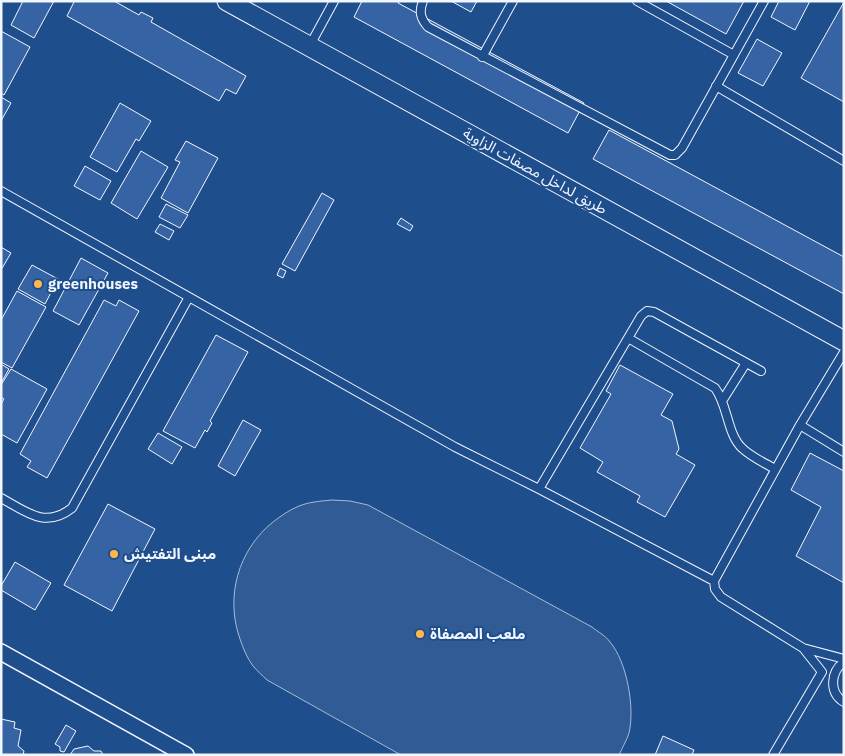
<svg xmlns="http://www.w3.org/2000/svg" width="845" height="756" font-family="'IBM Plex Sans','Noto Sans Arabic',sans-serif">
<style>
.green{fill:#305b95;stroke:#a8bbd7}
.building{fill:#3563a3;stroke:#f2f6ff}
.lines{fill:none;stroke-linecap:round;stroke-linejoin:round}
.service-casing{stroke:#f2f6ff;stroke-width:10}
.minor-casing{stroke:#f2f6ff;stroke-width:18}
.tertiary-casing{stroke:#f2f6ff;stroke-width:21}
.service{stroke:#1f4e8c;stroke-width:8}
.minor{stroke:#1f4e8c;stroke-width:15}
.tertiary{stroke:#1f4e8c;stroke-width:19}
.poi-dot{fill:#ffb74d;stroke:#1f4e8c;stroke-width:2}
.labels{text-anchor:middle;stroke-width:4;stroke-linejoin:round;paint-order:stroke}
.street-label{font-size:15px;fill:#f2f6ff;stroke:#1f4e8c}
.poi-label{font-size:15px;font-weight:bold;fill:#f2f6ff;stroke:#1f4e8c;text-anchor:start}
</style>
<rect width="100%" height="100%" fill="#1f4e8c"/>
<!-- green -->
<path class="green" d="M 332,500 L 350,501 L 368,505 L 592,627 C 598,632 606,636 610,642 C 627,662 635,708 629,733 C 627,740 622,748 619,755 L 401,755 L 267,680 C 262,675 257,671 253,666 C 247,658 243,648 240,639 C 225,597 238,550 273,522 C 281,516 289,510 299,506 C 309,502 321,501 332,500 Z"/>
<!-- building -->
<path class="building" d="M 23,1 L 54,1 L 34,38 L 11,25 Z
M 72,1 L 114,1 L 139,15 L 141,12 L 153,18 L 151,22 L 246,76 L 236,94 L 226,89 L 219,101 L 67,16 L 74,2 Z
M 362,1 L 399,1 L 398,3 L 584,103 L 568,133 L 354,17 Z
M 451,1 L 477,1 L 471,12 Z
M 666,1 L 744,1 L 726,34 Z
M 779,1 L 810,1 L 795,30 L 771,17 Z
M 844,2 L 844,102 L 801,78 Z
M 1,31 L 30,47 L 4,95 L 1,93 Z
M 757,39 L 782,53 L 763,86 L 738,73 Z
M 1,97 L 11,103 L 1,121 Z
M 120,103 L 151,121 L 139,141 L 136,139 L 117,172 L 90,157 Z
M 609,130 L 844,257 L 844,294 L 593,159 Z
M 186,141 L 218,158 L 188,213 L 161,198 L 180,162 L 175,160 Z
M 141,151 L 168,167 L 137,219 L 111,203 Z
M 85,166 L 111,181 L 100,200 L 74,186 Z
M 322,193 L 334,200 L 295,271 L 282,264 Z
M 166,204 L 188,215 L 180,228 L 159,217 Z
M 401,218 L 413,226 L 410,231 L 397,224 Z
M 160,224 L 174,231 L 169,240 L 155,232 Z
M 1,247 L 11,253 L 1,270 Z
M 81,258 L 108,273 L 79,325 L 53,311 Z
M 32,265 L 58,279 L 45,304 L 18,289 Z
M 280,268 L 286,271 L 283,278 L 277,275 Z
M 17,291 L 46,307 L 12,368 L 1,362 L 1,320 Z
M 104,300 L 116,306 L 119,300 L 139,311 L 47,478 L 27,467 L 31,461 L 20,454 Z
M 216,335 L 248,352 L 210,421 L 212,423 L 207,432 L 205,430 L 195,448 L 163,431 Z
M 1,364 L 9,369 L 1,383 Z
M 620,365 L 673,394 L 661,415 L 672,421 L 679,449 L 676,454 L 695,465 L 665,517 L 637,502 L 640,496 L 597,472 L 603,462 L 580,448 L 611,394 L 606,391 Z
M 11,369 L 47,389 L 17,443 L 1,434 L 1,404 L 4,399 L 1,397 L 1,385 Z
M 243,420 L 261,430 L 235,476 L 218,466 Z
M 158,433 L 182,447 L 172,464 L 148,449 Z
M 810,453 L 844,471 L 844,583 L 796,556 L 821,507 L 791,490 Z
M 108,504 L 155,529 L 112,611 L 64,585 Z
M 15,562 L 51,583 L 35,610 L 1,590 L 1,586 Z
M 1,719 L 15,722 L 14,728 L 21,730 L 18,746 L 24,751 L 23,755 L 1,755 Z
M 66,725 L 76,731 L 64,752 L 60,751 L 60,747 L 55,744 Z
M 663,736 L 694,750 L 692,755 L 655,755 Z
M 88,746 L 94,751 L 101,751 L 103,755 L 70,755 L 74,749 Z"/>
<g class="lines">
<defs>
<path id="service" d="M 423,1 C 419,11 420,18 428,27 L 670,155 L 675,155 L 682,148 L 764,1
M 637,1 L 734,55
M 309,47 L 334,1
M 482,57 L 513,1
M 716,86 L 844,161
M 1,191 L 455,447 L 539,489 L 714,581 L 800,425 L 844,352
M 628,338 L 715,388 C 728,405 727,434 742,448 C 751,457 765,463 775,469
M 722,401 L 746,363
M 800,425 L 844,452
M 539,489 L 641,316 L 647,311 L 654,312 L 761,371
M 1,498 C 27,512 45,529 72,508 L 189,297
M 714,581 L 715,589 L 721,597 L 803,648 L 822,672 L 773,755
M 803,648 L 844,659
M 844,662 C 830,672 829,693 844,702"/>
<path id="minor" d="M 1,652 L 186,755"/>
<path id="tertiary" d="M 227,1 L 844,341"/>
</defs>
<!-- service casing -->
<use href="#service" class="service-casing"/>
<!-- minor casing -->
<use href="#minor" class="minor-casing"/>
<!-- tertiary casing -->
<use href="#tertiary" class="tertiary-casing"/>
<!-- service -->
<use href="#service" class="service"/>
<!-- minor -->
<use href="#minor" class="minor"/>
<!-- tertiary -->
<use href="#tertiary" class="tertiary"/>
</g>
<!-- markers -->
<g class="poi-dot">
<circle cx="38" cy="284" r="5"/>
<circle cx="114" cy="554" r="5"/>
<circle cx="420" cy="634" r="5"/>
</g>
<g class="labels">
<!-- street labels -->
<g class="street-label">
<text transform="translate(535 171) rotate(29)" y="5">طريق لداخل مصفات الزاوية</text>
</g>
<!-- poi labels -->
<g class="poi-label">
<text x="48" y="289">greenhouses</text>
<text x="124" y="559">مبنى التفتيش</text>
<text x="430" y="639">ملعب المصفاة</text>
</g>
</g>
<!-- border -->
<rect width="845" height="756" fill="none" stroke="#f2f6ff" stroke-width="5"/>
</svg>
